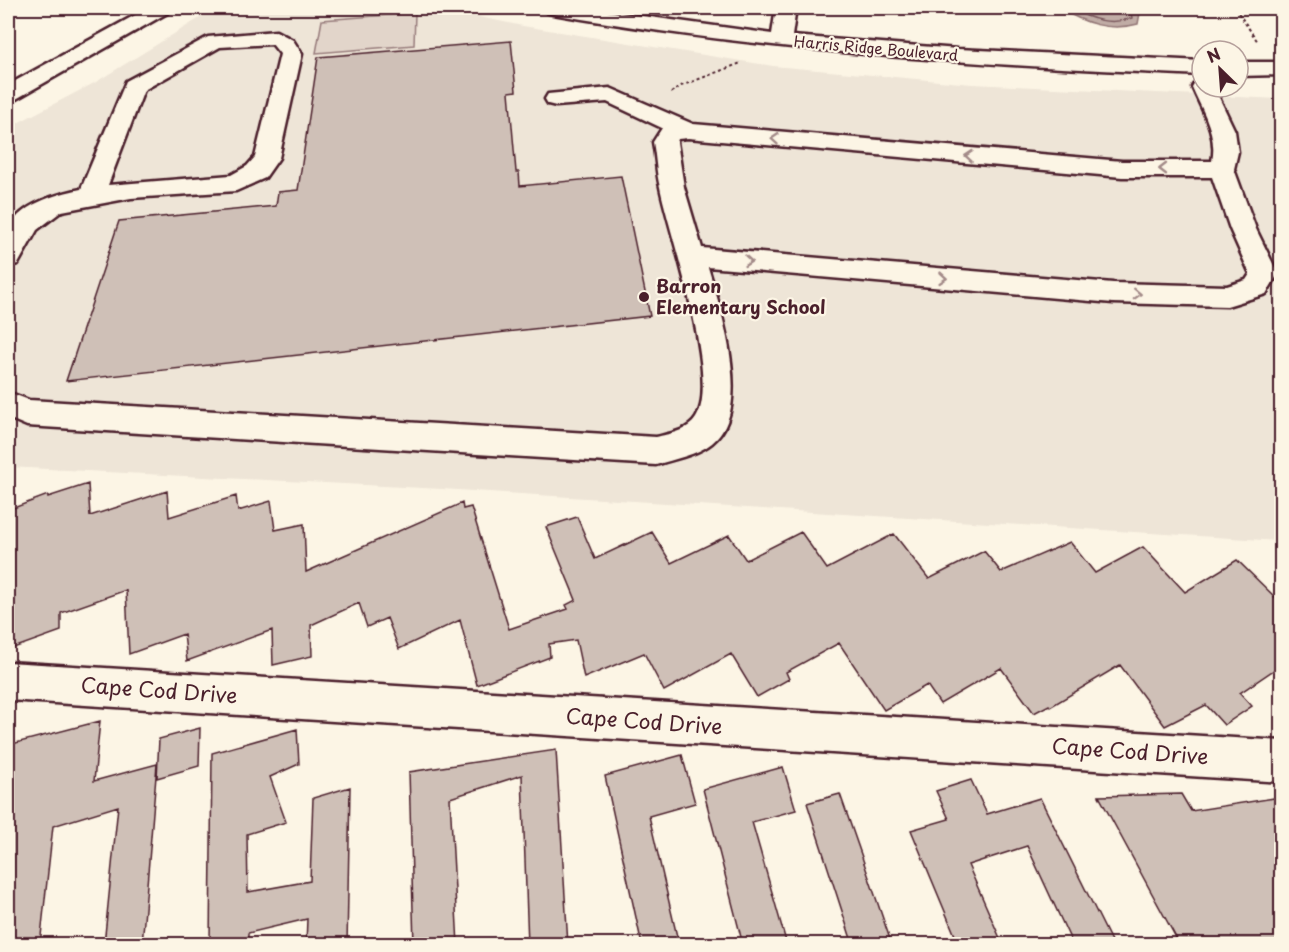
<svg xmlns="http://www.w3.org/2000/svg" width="1289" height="952" font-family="'Playpen Sans',sans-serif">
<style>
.built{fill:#eee5d7}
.green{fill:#e2d5ca;stroke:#967a7a;stroke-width:1.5}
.water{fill:#c0aca5;stroke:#917474;stroke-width:1.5}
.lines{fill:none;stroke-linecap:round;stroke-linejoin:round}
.shore{stroke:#79575c;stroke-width:1.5}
.building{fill:#cfc0b7;stroke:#4a1f2b;stroke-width:1.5}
.minor-casing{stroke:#4a1f2b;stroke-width:5}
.path{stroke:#4a1f2b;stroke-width:2;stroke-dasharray:3 3;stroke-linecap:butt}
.minor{fill:#fcf5e5;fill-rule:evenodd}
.oneway{stroke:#a38a88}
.poi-dot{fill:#4a1f2b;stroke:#fcf5e5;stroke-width:2}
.labels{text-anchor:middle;stroke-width:4.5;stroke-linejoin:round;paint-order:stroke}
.far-street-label{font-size:15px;fill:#4a1f2b;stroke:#fcf5e5}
.poi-label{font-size:18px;font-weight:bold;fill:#4a1f2b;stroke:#fcf5e5;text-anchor:start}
.near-street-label{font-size:21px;fill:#4a1f2b;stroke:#fcf5e5}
</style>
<rect width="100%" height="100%" fill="#fcf5e5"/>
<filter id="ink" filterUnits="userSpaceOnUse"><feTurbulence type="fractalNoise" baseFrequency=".0167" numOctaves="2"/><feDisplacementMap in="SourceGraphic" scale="12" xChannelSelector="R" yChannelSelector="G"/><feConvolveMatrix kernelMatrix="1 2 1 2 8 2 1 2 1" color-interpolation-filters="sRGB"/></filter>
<g filter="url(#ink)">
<!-- built -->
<path class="built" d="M 216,8 L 436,8 L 523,26 L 773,66 L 972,84 L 1281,99 L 1281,541 L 442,489 L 8,467 L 8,128 L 96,82 Z"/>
<!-- green -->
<path class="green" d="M 415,13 L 414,45 L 316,53 L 322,20 Z"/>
<!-- water -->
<path class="water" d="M 1059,8 L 1133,8 L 1140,13 L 1138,24 C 1109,32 1084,23 1059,8 Z"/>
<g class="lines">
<!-- shore -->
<path class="shore" d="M 1070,8 C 1090,19 1110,26 1132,18 L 1130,8"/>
</g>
<!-- building -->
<path class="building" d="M 511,41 L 516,91 L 509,92 L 516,172 L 519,172 L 520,186 L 621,176 L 650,316 L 66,381 L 119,221 L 276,206 L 278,192 L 298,190 L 318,57 Z
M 88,484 L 90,516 L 167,491 L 169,517 L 236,496 L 238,511 L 271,501 L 275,530 L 304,524 L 306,572 L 462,503 L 463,509 L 471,507 L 509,629 L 568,609 L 566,605 L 576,600 L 546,527 L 577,517 L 595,559 L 652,532 L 671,563 L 729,535 L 746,560 L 801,532 L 827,569 L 894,534 L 929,579 L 984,551 L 1001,572 L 1070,542 L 1095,573 L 1143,547 L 1185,592 L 1237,560 L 1281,603 L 1281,665 L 1240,693 L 1252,706 L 1224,725 L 1206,705 L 1165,726 L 1120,665 L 1050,707 L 1049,705 L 1034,713 L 1001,668 L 940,704 L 927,685 L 884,710 L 839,643 L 786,672 L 789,679 L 757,697 L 731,654 L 664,691 L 644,653 L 584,678 L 576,640 L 549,644 L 550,657 L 477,685 L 460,620 L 399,649 L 387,618 L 367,627 L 359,603 L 311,625 L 312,656 L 273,665 L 272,630 L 187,661 L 184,634 L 129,654 L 126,590 L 61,613 L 61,631 L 8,650 L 8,510 L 48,495 L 48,497 Z
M 100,721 L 94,781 L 157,764 L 142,945 L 104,945 L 118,806 L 53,826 L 40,945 L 8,945 L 8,745 Z
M 200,728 L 199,766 L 157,778 L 159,739 Z
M 297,729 L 299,764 L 270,777 L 286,822 L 247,834 L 248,892 L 310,881 L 313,798 L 350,787 L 347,945 L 306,945 L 307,919 L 248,933 L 248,945 L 210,945 L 212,753 Z
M 556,750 L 568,945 L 528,945 L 522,775 L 450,798 L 458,945 L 414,945 L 409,772 Z
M 682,755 L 695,803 L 649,816 L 679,945 L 642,945 L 605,776 Z
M 783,767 L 796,810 L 752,822 L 787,945 L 743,945 L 703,789 Z
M 971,780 L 987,814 L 1040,798 L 1113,945 L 1073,945 L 1027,846 L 968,865 L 1003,945 L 959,945 L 911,830 L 949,819 L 936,791 Z
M 840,794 L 863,860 L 892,945 L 853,945 L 807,803 Z
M 1181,794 L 1191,811 L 1281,797 L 1281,945 L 1180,945 L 1099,796 Z"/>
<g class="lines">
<defs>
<path id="minor" d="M 148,8 L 172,8 L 169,12 L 16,99 L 8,101 L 8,85 Z
M 543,8 L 585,8 L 772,34 L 776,8 L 796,8 L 792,36 L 958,49 L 1202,61 L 1202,75 C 984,65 768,52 553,14 L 546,12 Z
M 276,31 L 293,40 L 302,54 L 279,158 L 265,178 L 236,191 L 131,198 L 62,211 L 37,230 L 18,264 L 8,266 C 8,256 5,243 8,233 C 15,205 57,194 81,189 L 126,81 L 208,37 ZM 272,44 L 280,54 L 255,157 L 247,166 L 231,175 L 108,185 L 144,90 L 220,47 Z
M 1238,62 L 1282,62 L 1282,75 L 1238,76 Z
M 1202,81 L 1202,87 L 1214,87 L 1235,131 L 1238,152 L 1234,169 L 1256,229 L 1278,274 L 1266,294 L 1227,306 L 1113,303 L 708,267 C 721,310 754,410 712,443 C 697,455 674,459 656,465 L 27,426 L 8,418 L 8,392 L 29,400 L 656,437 C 669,434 688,431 696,418 C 721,380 669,233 660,187 C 656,172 656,157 653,142 L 662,128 L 607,102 L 556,106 L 548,104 L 545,99 L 548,94 L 610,88 L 693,124 L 1122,161 L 1212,161 C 1218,135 1202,110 1192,87 L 1195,82 ZM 688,138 L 1122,177 L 1212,177 L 1230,229 L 1250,274 L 1246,280 L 1227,286 L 1113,283 L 702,248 L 684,187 L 677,142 L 678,139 Z
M 8,662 L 1282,741 L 1282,782 L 8,700 Z"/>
</defs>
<!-- minor casing -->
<use href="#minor" class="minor-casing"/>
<!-- path -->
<path class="path" d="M 1235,8 L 1258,42
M 671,93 L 681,86 L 741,63"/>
<!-- minor -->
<use href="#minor" class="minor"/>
</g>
<!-- one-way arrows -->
<defs><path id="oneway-chevron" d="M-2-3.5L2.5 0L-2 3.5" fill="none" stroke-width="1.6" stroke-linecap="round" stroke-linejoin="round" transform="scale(1.5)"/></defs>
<g class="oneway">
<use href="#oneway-chevron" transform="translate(775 139) rotate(-175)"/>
<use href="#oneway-chevron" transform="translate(969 156) rotate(-175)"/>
<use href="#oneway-chevron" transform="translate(1163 169) rotate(-180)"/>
<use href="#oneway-chevron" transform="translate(748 261) rotate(5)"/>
<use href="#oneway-chevron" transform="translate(943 278) rotate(5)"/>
<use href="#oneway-chevron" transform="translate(1137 294) rotate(2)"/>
</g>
</g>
<!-- markers -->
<circle class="poi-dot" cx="644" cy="297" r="6"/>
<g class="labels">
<!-- far-street labels -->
<g class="far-street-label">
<text transform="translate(876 49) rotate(5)" y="5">Harris Ridge Boulevard</text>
</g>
<!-- poi labels -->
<g class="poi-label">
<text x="656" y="293">Barron<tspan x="656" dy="21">Elementary School</tspan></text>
</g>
<!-- near-street labels -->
<g class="near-street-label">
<text transform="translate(159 691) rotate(4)" y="7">Cape Cod Drive</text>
<text transform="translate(644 722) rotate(4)" y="7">Cape Cod Drive</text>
<text transform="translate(1130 752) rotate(4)" y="7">Cape Cod Drive</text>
</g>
</g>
<!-- margin -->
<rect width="1289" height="952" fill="none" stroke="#fcf5e5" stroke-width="30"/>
<rect x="15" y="15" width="1259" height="922" fill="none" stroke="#4a1f2b" stroke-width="2" filter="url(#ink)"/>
<!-- north arrow -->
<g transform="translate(1220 69) rotate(335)"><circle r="28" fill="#fcf5e5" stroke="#b59f9b" stroke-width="1.5"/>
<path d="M0-4.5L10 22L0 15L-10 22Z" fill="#4a1f2b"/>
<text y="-9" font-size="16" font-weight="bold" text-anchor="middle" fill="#4a1f2b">N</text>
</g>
</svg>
